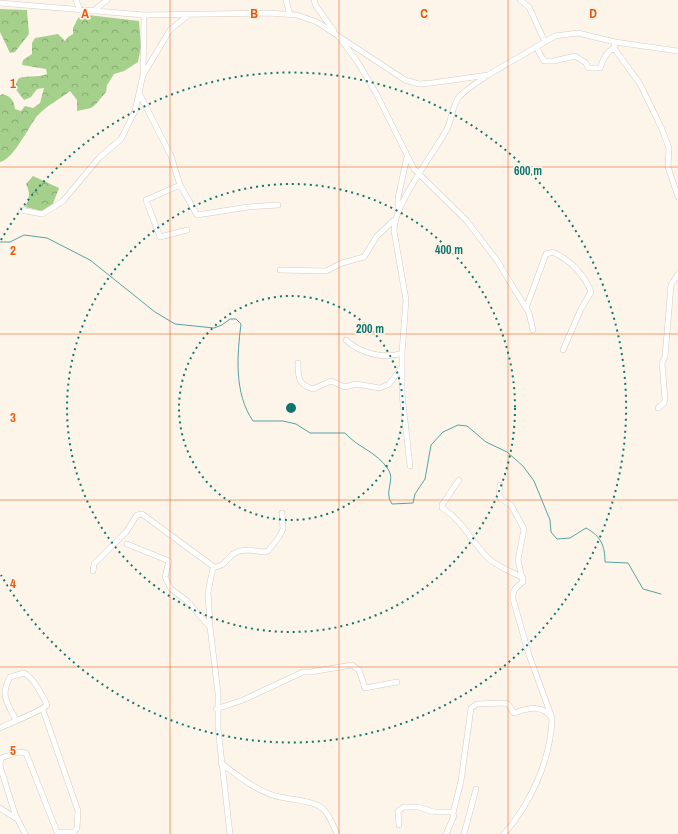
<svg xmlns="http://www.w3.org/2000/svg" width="678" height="834" font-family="'Archivo Narrow',sans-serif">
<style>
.forest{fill:url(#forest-crowns)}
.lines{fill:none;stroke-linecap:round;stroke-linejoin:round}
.stream{stroke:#54a4a3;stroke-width:1}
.minor-casing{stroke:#d3ccc1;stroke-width:6}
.minor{stroke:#fff;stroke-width:5}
.grid{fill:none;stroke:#e8590c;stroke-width:1;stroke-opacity:0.55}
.ring{fill:none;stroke:#0f766e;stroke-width:2;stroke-dasharray:2 4}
.grid-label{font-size:13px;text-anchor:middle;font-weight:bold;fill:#e8590c;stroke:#fdf5ea;stroke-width:3.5;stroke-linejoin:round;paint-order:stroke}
.centre{fill:#0f766e;stroke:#fdf5ea;stroke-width:2}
.ring-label{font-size:12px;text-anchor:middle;font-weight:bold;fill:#0f766e;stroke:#fdf5ea;stroke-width:3.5;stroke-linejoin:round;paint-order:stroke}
</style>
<defs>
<pattern id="forest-crowns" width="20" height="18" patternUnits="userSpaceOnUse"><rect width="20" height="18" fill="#a4d08b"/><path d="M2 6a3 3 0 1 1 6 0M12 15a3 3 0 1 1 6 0" fill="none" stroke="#86a971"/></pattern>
</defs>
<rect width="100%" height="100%" fill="#fdf5ea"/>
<!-- forest -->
<path class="forest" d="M 0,9 L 27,10 L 29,34 L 15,52 L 10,53 L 0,32 Z
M 88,15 L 139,21 L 141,47 L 138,62 L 124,71 L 114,74 L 107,85 L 106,92 L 96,104 L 91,108 L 77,111 L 77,100 L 70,91 C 60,99 46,106 37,116 C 29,126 13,160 0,162 L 0,95 L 3,94 C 11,97 14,100 15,109 L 21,111 L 25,106 L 33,108 L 40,103 L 44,88 L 37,89 L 31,97 L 24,100 L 14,87 L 19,78 C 29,75 37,78 47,74 L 46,69 L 22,65 L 23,60 L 32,54 L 32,43 L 35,38 L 58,34 L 65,41 L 68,37 L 73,34 L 73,28 L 78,18 Z
M 33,176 L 59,188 L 52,206 L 42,211 L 25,207 C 30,200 30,191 26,184 Z"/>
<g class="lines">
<!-- stream -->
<path class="stream" d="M 0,242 L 10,242 L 24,235 L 47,238 L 90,260 L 155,312 L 175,324 L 214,328 L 222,325 L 230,319 L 236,319 L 241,324 C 237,356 234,393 253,421 L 283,421 L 296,424 L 310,433 L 345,433 C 357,447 377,452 388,469 C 396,480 383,492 392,504 L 413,503 L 415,494 L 425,479 L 431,445 L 443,432 L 458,425 L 467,426 L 486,442 L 507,452 L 523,466 L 534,481 L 550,520 L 551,532 L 557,539 L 570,538 L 586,528 C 601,536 605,546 605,562 L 628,563 L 643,589 L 661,594"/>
<defs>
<path id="minor" d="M 76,0 L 80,10
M 286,0 L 290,15
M 314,0 L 316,6 L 334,31
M 520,0 L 529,7 L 545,42
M 0,3 L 144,15 L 268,13 L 297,15 L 317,22 L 405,80 L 419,84 L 432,83 L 488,75 L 555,36 L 578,33 L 615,42 L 678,51
M 93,11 L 107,0
M 339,37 L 357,61 L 376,93 L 414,169 L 466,220 L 496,259 L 529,313 L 533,330
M 615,42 L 614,48 L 640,84 L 661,127 L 669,148 L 668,167 L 678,197
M 536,47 L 544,61 L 554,61 L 575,56 L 586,63 L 588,68 L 600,68 C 603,60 606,52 614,48
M 143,74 L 144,15
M 140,95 L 171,156 L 180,185 L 197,215 L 248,207 L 278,205
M 180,185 L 146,200 L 160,237 L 187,230
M 21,210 L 42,214 L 63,201 L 99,158 L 121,139 L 135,111 L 143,75 L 170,30 L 187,16
M 398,213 L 398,198 L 407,157
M 280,270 L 326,271 L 342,263 L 364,257 L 377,236 L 393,221
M 526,308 L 546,254 L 553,252 C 571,261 584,273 591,292 L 581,309 L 563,350
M 346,340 C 360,353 384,360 402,353
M 298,363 C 298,378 298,384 313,389 L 331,381 L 345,387 L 356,384 L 380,388 L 389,384 L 402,367
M 658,408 L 664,403 L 665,399 L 662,363 L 665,357 L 671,285 L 678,274
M 410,466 L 402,394 L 402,353 L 406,300 L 394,231 C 394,204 433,155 447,129 C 452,119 452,106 459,97 C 466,89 477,83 485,77
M 459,480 L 442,505 L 442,508 C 461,519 471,540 486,556 C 495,566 510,571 523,578
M 500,485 L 499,496 L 501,499 L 511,505 L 524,529 L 518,560 L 523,582 C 516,587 512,590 513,599 L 529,655 L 551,715
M 127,544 L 169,561 L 165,577 L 171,589 L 186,600 L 210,627 L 218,693 L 218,728 L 230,834
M 93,571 L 94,564 L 126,532 L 137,515 L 142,514 L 214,567
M 210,626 L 208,592 L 213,568 L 222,565 L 233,554 L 239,551 L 249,550 L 264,552 L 268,551 L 279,537 L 283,529 L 282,513
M 216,709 L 243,700 L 303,672 L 310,672 L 352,665 L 359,670 L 365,688 L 397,682
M 0,728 C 10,723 42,711 47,705 C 43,696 33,677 24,673 L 10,677 C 0,695 7,703 16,720
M 221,763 C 238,776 259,793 280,797 C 293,800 307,800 319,806 C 328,811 333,825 337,834
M 0,808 L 17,819
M 453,813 L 461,781 L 471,708 L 477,704 L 505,703 L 508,704 L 514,713 C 527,709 542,703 552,718 C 551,759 531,803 504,834
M 399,825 L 398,811 L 404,807 L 418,807 L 434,812 L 452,812 L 454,816 L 446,834
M 25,834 L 15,814 L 0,766 L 1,758 L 19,752 L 26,753 L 57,832 L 74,832 L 77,828 L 78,811 L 43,710
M 464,834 L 476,789"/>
</defs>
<!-- minor casing -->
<use href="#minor" class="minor-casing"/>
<!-- minor -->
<use href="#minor" class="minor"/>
</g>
<!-- grid -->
<path class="grid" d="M 170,0 L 170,834M 339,0 L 339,834M 508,0 L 508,834M 0,167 L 678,167M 0,334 L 678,334M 0,500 L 678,500M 0,667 L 678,667"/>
<!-- distance rings -->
<g class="ring">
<circle cx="291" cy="408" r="112"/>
<circle cx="291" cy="408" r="224"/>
<path d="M1 240A335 335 0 1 1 1 575"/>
</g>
<g class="grid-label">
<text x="85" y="18">A</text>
<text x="254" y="18">B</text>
<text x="424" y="18">C</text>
<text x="593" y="18">D</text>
<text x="13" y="88">1</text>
<text x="13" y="255">2</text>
<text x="13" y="422">3</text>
<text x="13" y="588">4</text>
<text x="13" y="755">5</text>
</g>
<circle cx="291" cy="408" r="6" class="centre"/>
<g class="ring-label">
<text x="528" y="175">600 m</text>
<text x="449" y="254">400 m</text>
<text x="370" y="333">200 m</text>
</g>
</svg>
